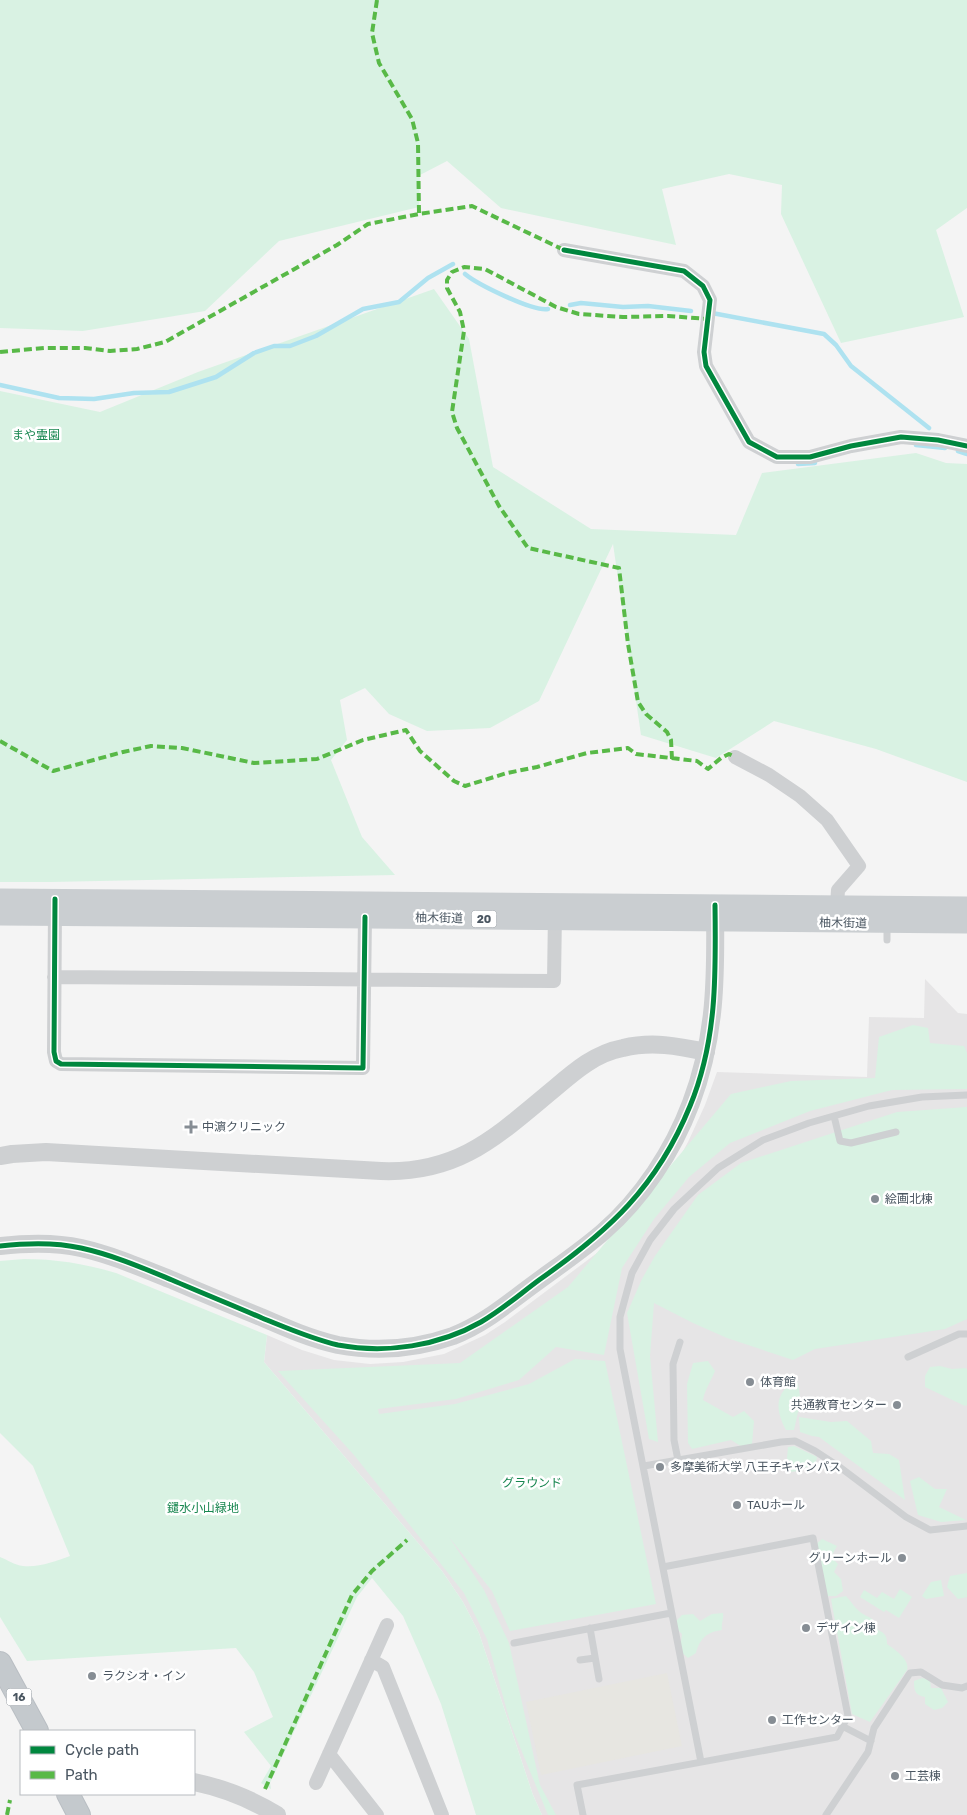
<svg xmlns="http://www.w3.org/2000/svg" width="967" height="1815" font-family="Rubik,'Noto Sans JP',sans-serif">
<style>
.education{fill:#e6e5e6}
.green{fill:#d9f2e3}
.sand{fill:#e7e6e1}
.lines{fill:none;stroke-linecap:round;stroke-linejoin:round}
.stream{stroke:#aee2f0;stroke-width:4.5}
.trunk-casing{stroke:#b9bec3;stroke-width:24}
.service{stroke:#ced0d2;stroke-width:7}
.minor{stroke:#ced0d2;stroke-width:14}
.tertiary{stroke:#ced0d2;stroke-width:18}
.primary{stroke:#caced1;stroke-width:21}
.trunk{stroke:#c4c9cd;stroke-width:22}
.quiet{stroke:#58b947;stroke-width:4;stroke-dasharray:8 4;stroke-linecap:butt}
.cycleway-casing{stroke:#fff;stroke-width:8}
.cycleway{stroke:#00873e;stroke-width:5}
.poi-dot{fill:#868d94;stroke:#fff;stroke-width:2}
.labels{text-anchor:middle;stroke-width:5;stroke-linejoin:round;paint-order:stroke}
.shield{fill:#fff;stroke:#808990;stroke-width:1}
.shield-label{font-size:11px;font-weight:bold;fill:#4a5661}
.park-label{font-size:12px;fill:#17864f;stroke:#fff}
.street-label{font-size:12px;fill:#4a5661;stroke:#fff}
.poi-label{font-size:12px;fill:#4a5661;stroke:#fff;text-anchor:start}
</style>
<rect width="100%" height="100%" fill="#f4f4f4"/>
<!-- education -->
<path class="education" d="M 925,979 L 958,1013 L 967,1014 L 967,1815 L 542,1815 L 533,1795 L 479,1633 L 463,1602 L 442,1571 L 264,1362 L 267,1335 L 302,1350 L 334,1360 L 370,1364 L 403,1362 L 444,1354 L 485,1335 L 505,1322 L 605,1247 L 676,1164 L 688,1142 L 705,1105 L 717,1072 L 867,1077 L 869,1017 L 924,1018 Z"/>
<!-- green -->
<path class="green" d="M 0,0 L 967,0 L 967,208 L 936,230 L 964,317 L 841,343 L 781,214 L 782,185 L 729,174 L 662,189 L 676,245 L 501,208 L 447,161 L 420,175 L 419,207 L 279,241 L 205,311 L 83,331 L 0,328 Z
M 434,289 L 469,339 L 493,467 L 591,529 L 736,535 L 762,473 L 916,453 L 946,463 L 967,464 L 967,782 L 876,749 L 774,721 L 716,758 L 641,735 L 613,544 L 539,701 L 490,728 L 427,731 L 389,714 L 365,688 L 340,700 L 347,740 L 331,760 L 362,837 L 395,875 L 51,882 L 0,882 L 0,391 L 100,412 L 198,372 Z
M 913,1025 L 928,1028 L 930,1043 L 964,1046 L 967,1053 L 967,1089 L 892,1090 L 810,1111 L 730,1143 L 689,1177 L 654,1219 L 622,1268 L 604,1355 L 556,1347 L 519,1380 L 456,1399 L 378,1409 L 379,1414 L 455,1404 L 529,1384 L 575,1359 L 605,1361 L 656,1604 L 510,1631 L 492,1591 L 449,1537 L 484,1590 L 509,1643 L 540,1785 L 556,1815 L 548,1815 L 511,1725 L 487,1639 L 464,1593 L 354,1455 L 278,1371 L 460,1363 L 568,1287 L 731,1094 L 791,1081 L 875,1078 L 879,1037 Z
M 967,1107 L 967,1319 L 945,1329 L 815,1349 L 793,1360 L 727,1338 L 693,1323 L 654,1303 L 650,1356 L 658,1442 L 649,1439 L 627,1313 L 642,1279 L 655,1256 L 698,1195 L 741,1163 L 897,1112 Z
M 24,1259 C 56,1259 86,1264 116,1273 L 267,1335 L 264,1362 L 442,1571 L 463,1602 L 479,1633 L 533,1795 L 542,1815 L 476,1815 L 441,1704 L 422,1659 L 403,1616 L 372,1578 L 357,1597 L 270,1783 L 271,1789 L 261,1783 L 271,1766 L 244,1732 L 273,1717 L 254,1672 L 236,1648 L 27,1661 L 0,1617 L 0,1557 C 8,1560 14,1565 23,1566 C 38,1568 56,1561 70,1556 L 33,1466 L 0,1433 L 0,1261 Z
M 708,1361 L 715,1371 C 711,1381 705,1389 703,1400 L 733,1417 L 744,1411 L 754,1421 L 752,1444 L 744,1448 L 731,1440 L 692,1449 L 688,1443 L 687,1384 L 693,1363 Z
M 940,1366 L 952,1369 L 965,1368 L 967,1369 L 967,1405 L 965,1406 L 925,1387 L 925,1376 L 930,1367 Z
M 798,1383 L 802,1410 L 798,1412 L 794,1430 L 786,1430 C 779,1417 773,1400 787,1387 C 789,1385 795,1384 798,1383 Z
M 799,1417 L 831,1422 L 847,1421 L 871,1441 L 873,1453 L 889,1454 L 899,1460 L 905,1500 L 819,1437 L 812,1436 L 800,1432 Z
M 794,1446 L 817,1457 L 815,1467 L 804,1467 L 799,1471 L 790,1472 L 787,1458 L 788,1447 Z
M 919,1477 L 935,1489 L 947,1489 L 939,1507 L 966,1520 L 941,1522 L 918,1515 L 910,1481 Z
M 822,1539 L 837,1546 L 831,1557 L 838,1564 L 834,1572 L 841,1579 L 843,1591 L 836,1596 L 826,1596 L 823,1584 L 824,1575 L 820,1571 L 815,1545 Z
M 967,1573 L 967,1597 L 958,1599 L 947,1587 L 950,1576 Z
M 941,1580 L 944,1596 L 926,1599 L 922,1596 L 931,1582 Z
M 900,1589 L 912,1597 L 899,1618 L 886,1610 L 884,1612 L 860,1597 L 864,1590 L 877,1598 L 882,1592 L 894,1599 Z
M 846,1596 C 851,1601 854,1607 859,1611 C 868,1619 876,1616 878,1630 C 885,1633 887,1636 887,1644 C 895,1650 910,1659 907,1670 L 870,1722 L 852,1714 L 831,1599 Z
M 723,1613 C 724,1619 721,1623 722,1630 C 707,1632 700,1638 696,1653 L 688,1658 L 680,1651 L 682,1634 L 677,1629 L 676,1621 L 682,1615 L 693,1614 L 700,1621 L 712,1614 Z
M 922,1678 L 930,1680 L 931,1688 L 941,1688 L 948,1702 L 942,1708 L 934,1710 L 925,1704 L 925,1697 C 915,1695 914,1691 914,1681 Z"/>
<!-- sand -->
<path class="sand" d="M 667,1673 L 682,1746 L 541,1775 L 526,1702 Z"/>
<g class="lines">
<!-- stream -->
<path class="stream" d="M 465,274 C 477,284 533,312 548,309
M 570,305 L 581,303 L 623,307 L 648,306 L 691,311
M 712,313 L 824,334 L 836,345 L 851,366 L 929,428
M 0,385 L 59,398 L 94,399 L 134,393 L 169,392 L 216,377 L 254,353 L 274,346 L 290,346 L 316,336 L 363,309 L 399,302 L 428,278 L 453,264
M 916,445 L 945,448
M 958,451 L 967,454
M 798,464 L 815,463"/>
<defs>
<path id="trunk" d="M 0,1663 L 37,1731
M 68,1794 L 79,1815"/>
</defs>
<!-- trunk casing -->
<use href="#trunk" class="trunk-casing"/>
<!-- service -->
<path class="service" d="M 887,940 L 887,924
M 834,1116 L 840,1141 L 851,1143 L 896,1132
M 908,1357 L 959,1334 L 967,1334
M 678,1460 L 674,1440 L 673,1364 L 680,1342
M 644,1466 L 781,1442 L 795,1441 L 815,1451 L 841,1468 L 906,1517 L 930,1530 L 967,1526
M 590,1628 L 599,1679
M 514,1643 L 671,1613
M 580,1660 L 595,1658
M 842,1726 L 871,1741
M 701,1762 L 620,1349 L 620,1317 L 632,1273 L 650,1240 L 674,1209 L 718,1168 L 763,1140 L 809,1123 L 869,1106 L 922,1097 L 967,1095
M 583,1815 L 577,1785 L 837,1737 L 848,1716 L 813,1538 L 663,1567
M 826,1815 L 868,1752 L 874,1728 L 910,1673 L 921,1672 L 942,1685 L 962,1688 L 967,1686"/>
<!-- minor -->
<path class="minor" d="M 564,250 L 684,271 L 703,286 L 710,300 L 704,352 L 706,366 L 749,442 L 777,457 L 810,457 L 851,446 L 901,437 L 938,440 L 967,446
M 735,757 L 769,775 L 800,796 L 827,820 L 859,866 L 838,890 L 837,906
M 55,908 L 54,1052 L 56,1061 L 61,1064 L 363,1068 L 365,917
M 54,977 L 554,981 L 555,912
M 371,1660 L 383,1667 L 442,1815
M 329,1754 L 377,1815
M 316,1783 L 387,1625"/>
<!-- tertiary -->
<path class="tertiary" d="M 0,1156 L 12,1154 L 46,1152 L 381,1171 C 460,1174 498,1135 555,1088 C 576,1070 596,1053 623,1048 C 652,1041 678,1046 706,1052
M 0,1246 C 26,1243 55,1242 81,1248 C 112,1255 142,1268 172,1280 C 202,1293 231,1305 261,1317 C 286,1328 311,1339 338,1345 C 376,1352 416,1349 453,1336 C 484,1324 508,1303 534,1284 C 557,1267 581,1251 603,1232 C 642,1198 673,1151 691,1103 C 716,1037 716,976 715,908
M 194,1782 C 223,1788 251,1799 277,1815"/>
<!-- primary -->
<path class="primary" d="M 0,899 L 967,907
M 0,915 L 967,923"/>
<!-- trunk -->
<use href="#trunk" class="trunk"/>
<!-- quiet -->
<path class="quiet" d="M 377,0 L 372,33 L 379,63 L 412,119 L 418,143 L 419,214
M 0,352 L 44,348 L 85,348 L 110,351 L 137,349 L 165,342 L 337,245 L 368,224 L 419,214 L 472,206 L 564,250
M 0,741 L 53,771 L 123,752 L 151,746 L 182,748 L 254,763 L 317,759 L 363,740 L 406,730 L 420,751 L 454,781 L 465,786 L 507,773 L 537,767 L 587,753 L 628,748 L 636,754 L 697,761 L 708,769 L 721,758 L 729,754 L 735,757
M 672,759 L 671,740 L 667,732 L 646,714 L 638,702 L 628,644 L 619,568 L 528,548 L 499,506 L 457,428 L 452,412 L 464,331 L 460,312 L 447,288 L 447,280 L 452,272 L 464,267 L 485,269 L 556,307 L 579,314 L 623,317 L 668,316 L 708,319
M 265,1789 L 352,1595 L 372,1571 L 407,1540
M 7,1815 L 10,1800"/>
<defs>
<path id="cycleway" d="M 564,250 L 684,271 L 703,286 L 710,300 L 704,352 L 706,366 L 749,442 L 777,457 L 810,457 L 851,446 L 901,437 L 938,440 L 967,446
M 55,899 L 54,1052 L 56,1061 L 61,1064 L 363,1068 L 365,917
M 0,1246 C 26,1243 55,1242 81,1248 C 113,1255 143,1268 172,1280 C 202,1293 232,1305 262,1318 C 287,1328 312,1339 338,1345 C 386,1354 439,1346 481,1322 C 502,1310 520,1294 539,1280 C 609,1231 657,1187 690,1106 C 717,1041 716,974 715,905"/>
</defs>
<!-- cycleway casing -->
<use href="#cycleway" class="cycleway-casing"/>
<!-- cycleway -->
<use href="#cycleway" class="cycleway"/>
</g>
<!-- markers -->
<g class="poi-dot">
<path d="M188.5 1119.5h5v5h5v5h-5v5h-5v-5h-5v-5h5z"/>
<circle cx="875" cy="1199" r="5"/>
<circle cx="750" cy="1382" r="5"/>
<circle cx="897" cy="1405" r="5"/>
<circle cx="660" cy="1467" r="5"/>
<circle cx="737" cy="1505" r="5"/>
<circle cx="902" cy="1558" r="5"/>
<circle cx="806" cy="1628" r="5"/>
<circle cx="92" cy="1676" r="5"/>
<circle cx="772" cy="1720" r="5"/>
<circle cx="895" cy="1776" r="5"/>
</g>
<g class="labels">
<!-- shield labels -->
<g class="shield">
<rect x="471.5" y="910.5" width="25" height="17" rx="4"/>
<rect x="6.5" y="1688.5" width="25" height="17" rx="4"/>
</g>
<g class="shield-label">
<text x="484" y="923">20</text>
<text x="19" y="1701">16</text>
</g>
<!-- park labels -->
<g class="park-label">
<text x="36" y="439">まや霊園</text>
<text x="532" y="1487">グラウンド</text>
<text x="203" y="1512">鑓水小山緑地</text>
</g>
<!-- street labels -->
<g class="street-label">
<text transform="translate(439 918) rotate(1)" y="4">柚木街道</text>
<text transform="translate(843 923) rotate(1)" y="4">柚木街道</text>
</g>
<!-- poi labels -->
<g class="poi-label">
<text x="202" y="1131">中濵クリニック</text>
<text x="885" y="1203">絵画北棟</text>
<text x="760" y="1386">体育館</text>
<text x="887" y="1409" text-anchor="end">共通教育センター</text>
<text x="670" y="1471">多摩美術大学 八王子キャンパス</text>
<text x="747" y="1509">TAUホール</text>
<text x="892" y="1562" text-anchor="end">グリーンホール</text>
<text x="816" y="1632">デザイン棟</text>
<text x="102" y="1680">ラクシオ・イン</text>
<text x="782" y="1724">工作センター</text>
<text x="905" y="1780">工芸棟</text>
</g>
</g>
<!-- legend -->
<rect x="20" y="1730" width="175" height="65" fill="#ffffff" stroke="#b7bbc0"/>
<rect x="30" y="1746" width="25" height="8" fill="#00873e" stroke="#b7bbc0"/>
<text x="65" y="1755" font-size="15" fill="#4a5661">Cycle path</text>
<rect x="30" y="1771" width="25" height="8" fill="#58b947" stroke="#b7bbc0"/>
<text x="65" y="1780" font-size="15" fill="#4a5661">Path</text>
</svg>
